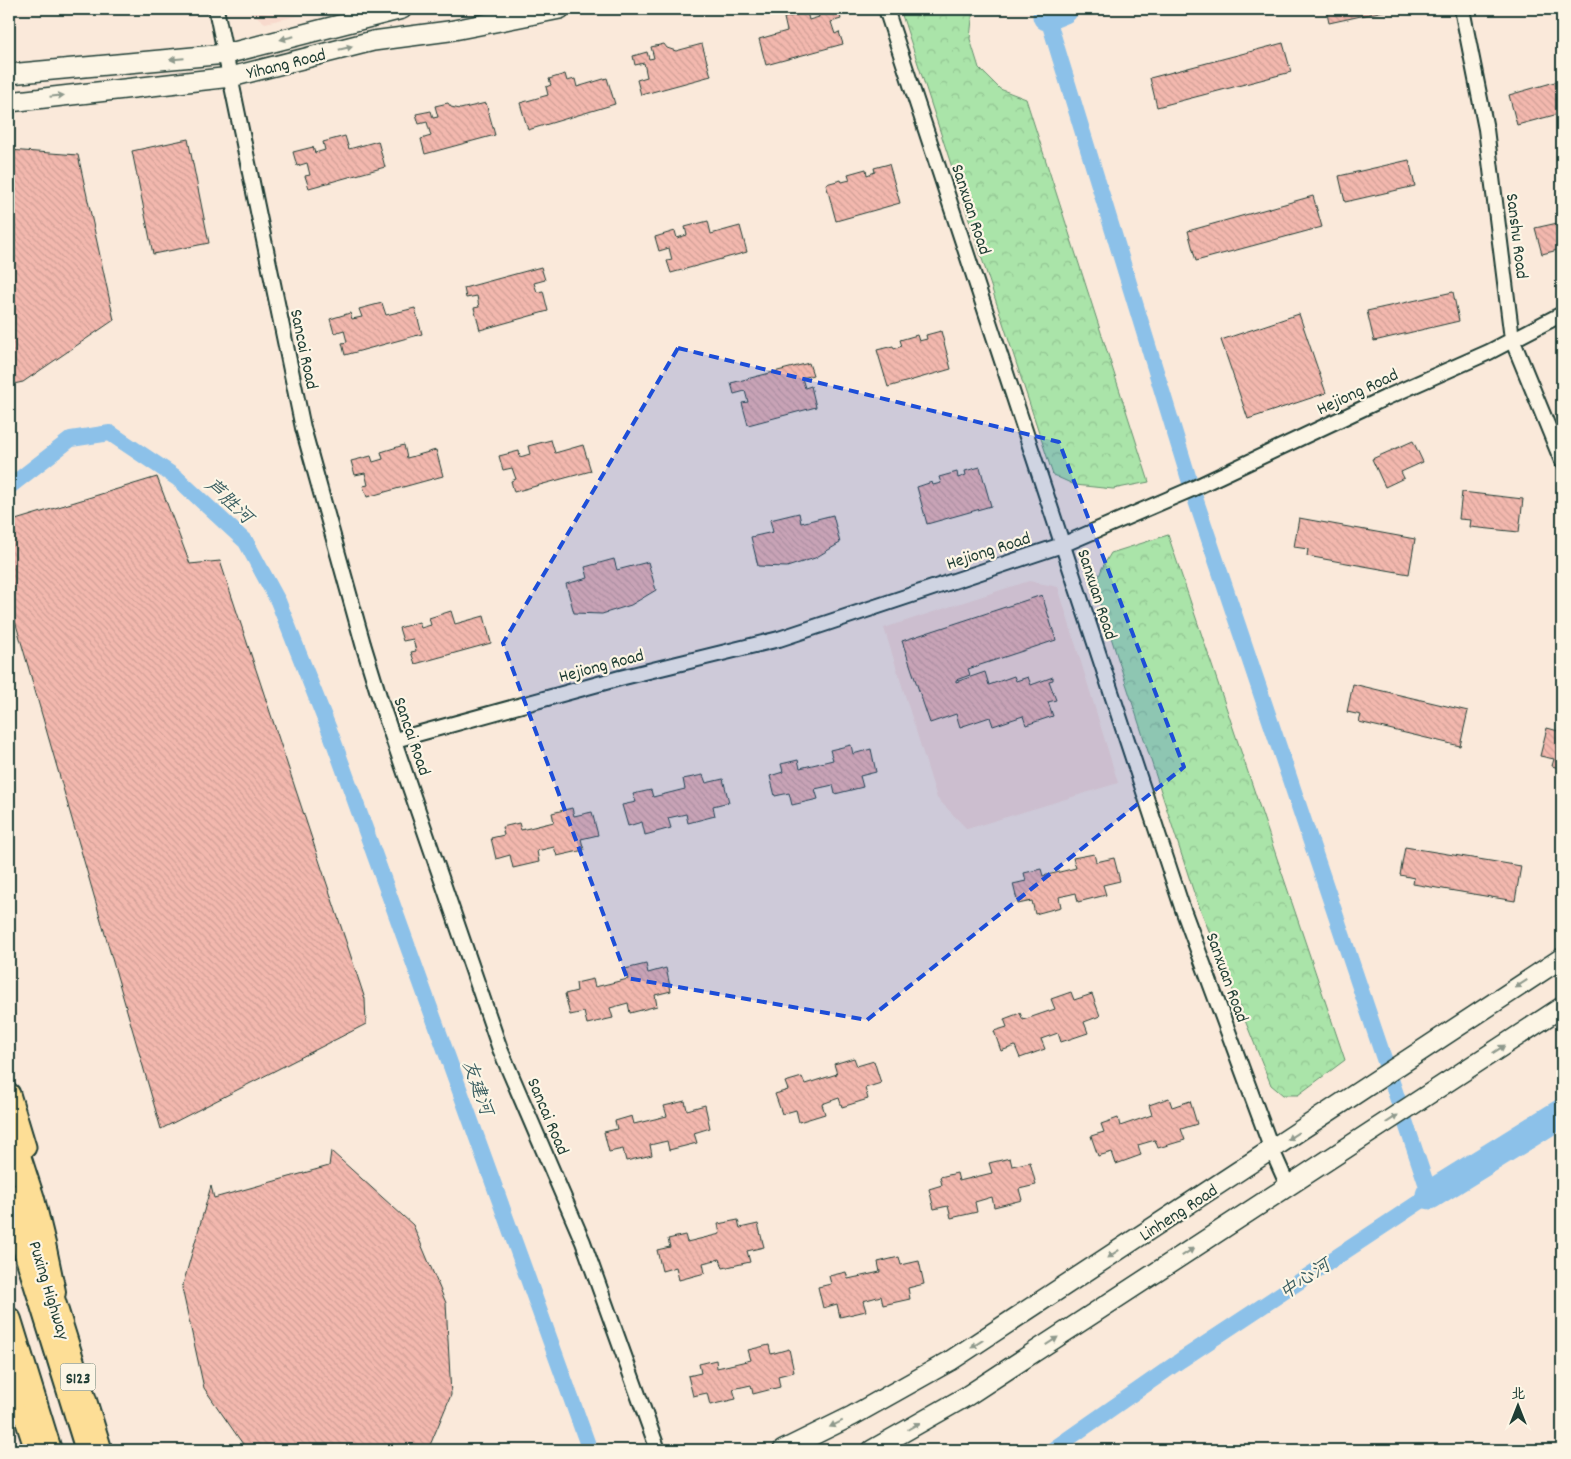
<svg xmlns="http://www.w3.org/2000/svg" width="1571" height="1459" font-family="Dekko,'LXGW WenKai TC',sans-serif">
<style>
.built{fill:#f8dacd}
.park{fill:url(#park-crowns);stroke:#64906e}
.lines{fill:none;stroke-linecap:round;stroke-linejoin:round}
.canal{stroke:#8cc1e9;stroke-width:16}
.river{stroke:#8cc1e9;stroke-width:29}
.building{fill:url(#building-back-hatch);stroke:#1f3d34}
.street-casing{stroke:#1f3d34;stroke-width:18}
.secondary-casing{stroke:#1f3d34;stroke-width:22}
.primary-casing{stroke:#1f3d34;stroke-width:25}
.highway-casing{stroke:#1f3d34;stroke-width:28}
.street{stroke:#fcf5e5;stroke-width:14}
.secondary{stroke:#fcf5e5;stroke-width:19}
.primary{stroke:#fdde96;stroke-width:21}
.highway{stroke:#fdde96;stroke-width:24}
.oneway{fill:#8e998c}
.marked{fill:#1d4ed8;fill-opacity:0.2;stroke:#1d4ed8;stroke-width:4;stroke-dasharray:10 6;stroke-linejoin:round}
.labels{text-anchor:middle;stroke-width:4.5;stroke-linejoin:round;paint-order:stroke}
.shield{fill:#fcf5e5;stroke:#617469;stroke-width:1}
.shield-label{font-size:16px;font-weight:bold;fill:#1f3d34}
.street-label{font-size:18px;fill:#1f3d34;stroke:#fcf5e5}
.water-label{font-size:19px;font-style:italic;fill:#3a5e61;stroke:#fcf5e5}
</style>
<defs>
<pattern id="park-crowns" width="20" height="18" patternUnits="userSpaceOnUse" patternTransform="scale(1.25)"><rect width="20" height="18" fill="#aae4a9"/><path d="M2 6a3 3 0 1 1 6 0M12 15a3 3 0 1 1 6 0" fill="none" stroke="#92c492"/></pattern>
<pattern id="building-back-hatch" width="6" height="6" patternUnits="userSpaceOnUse" patternTransform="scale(1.25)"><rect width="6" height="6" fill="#f3b8ae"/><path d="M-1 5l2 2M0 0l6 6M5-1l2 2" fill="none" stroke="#d09f96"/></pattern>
</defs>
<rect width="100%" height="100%" fill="#fae9da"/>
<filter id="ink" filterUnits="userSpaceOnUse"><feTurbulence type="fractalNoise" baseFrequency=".02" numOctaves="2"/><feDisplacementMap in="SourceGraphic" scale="10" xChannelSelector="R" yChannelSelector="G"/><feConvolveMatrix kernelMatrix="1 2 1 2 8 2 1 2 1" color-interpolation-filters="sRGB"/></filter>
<g filter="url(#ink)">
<!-- built -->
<path class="built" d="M 247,9 L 330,9 L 265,23 Z
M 1029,581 L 1058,587 L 1118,783 L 967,829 L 937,798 L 884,628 Z"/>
<!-- park -->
<path class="park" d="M 900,9 L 973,9 L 970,39 L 979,68 L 1000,89 L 1026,99 L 1149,482 L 1113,489 L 1075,485 L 1053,475 Z
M 1168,535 L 1345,1060 L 1298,1095 L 1283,1095 L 1271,1085 L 1195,896 L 1095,588 L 1102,568 L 1111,553 Z"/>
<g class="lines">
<!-- canal -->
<path class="canal" d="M 1045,9 L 1192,489 L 1430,1195 L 1181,1360 L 1052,1450
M 9,487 L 71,439 L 110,433 L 177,478 L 246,542 L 278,601 L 332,737 L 588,1445 L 588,1450"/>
<!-- river -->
<path class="river" d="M 1047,16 L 1064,9
M 1430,1195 L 1562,1113"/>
</g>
<!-- building -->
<path class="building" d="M 825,9 L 838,9 L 841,19 L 831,22 L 835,34 L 839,32 L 843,44 L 766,65 L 759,39 L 787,31 L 784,18 L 807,12 L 809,20 L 819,17 L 817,11 Z
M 1326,9 L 1393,9 L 1329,23 Z
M 1283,43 L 1291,72 L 1157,107 L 1150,78 Z
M 664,44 L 667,48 L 676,51 L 702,44 L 711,76 L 641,95 L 637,80 L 647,77 L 644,63 L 635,65 L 633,56 L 647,52 L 649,59 L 654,58 L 651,47 Z
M 565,74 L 567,81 L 575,79 L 577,87 L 607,78 L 615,104 L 528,130 L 520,103 L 548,95 L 546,87 L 551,85 L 549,79 Z
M 1562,80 L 1562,113 L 1517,125 L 1509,95 Z
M 448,103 L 451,107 L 460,109 L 486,103 L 495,135 L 425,154 L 421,139 L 431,136 L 427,122 L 419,124 L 416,114 L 431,111 L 433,118 L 438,117 L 435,106 Z
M 345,136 L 349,149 L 378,141 L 385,167 L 309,188 L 305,176 L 310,175 L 307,163 L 297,166 L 293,152 L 313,147 L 315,153 L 325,150 L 323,142 Z
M 188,139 L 209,243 L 153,254 L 132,151 Z
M 9,150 L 78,155 L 114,320 L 23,382 L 9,385 Z
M 1409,160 L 1415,186 L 1345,202 L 1339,176 Z
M 889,164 L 900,203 L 836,221 L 826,184 L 841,180 L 842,182 L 850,180 L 848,174 L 866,169 L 867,175 L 875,172 L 874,168 Z
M 1313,196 L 1322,227 L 1196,261 L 1188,231 Z
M 708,221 L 711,234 L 740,226 L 747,252 L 671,273 L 667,261 L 672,260 L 669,248 L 659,251 L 655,237 L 675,231 L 677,238 L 687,235 L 685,227 Z
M 1562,222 L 1562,249 L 1542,254 L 1535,228 Z
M 541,267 L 545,280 L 534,283 L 537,292 L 543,291 L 548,311 L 480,330 L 474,308 L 479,307 L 477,296 L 466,298 L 464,288 Z
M 1453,292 L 1459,321 L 1374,341 L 1367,311 Z
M 382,303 L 386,315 L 415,308 L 422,334 L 345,355 L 342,343 L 347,342 L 344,330 L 334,333 L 330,319 L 350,313 L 352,319 L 362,317 L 359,309 Z
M 1299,314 L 1326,393 L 1248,419 L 1221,340 Z
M 941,331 L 951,369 L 888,387 L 877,350 L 893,346 L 894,349 L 902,346 L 900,340 L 917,335 L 919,341 L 927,339 L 926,335 Z
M 809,363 L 813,375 L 802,378 L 805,388 L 811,386 L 816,407 L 748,425 L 742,403 L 748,402 L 745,391 L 734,394 L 731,383 Z
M 551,440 L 555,453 L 583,445 L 591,471 L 514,492 L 511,481 L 516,479 L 512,468 L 503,470 L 499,456 L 519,451 L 520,457 L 530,454 L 528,446 Z
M 1413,441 L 1423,462 L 1401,472 L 1404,478 L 1385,487 L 1372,459 Z
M 404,445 L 407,458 L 436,450 L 443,476 L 367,497 L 363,486 L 368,485 L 365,473 L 355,475 L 351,461 L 371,456 L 373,462 L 383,459 L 381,452 Z
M 980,467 L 991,506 L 927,524 L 917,487 L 932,482 L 933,485 L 941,483 L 939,477 L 957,472 L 958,478 L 966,475 L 965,471 Z
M 157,477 L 190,564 L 220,561 L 365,999 L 366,1024 L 161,1129 L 9,600 L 9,522 Z
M 1462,492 L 1523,499 L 1519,532 L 1470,527 L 1471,520 L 1459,519 Z
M 799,513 L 801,523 L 833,515 L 840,543 L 815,558 L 787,567 L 758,566 L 751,537 L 773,532 L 770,520 Z
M 1299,518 L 1415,539 L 1409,574 L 1307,556 L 1308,549 L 1294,547 Z
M 614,559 L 617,570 L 648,562 L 656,590 L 631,605 L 602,614 L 574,613 L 566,584 L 588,578 L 585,567 Z
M 1042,595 L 1056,640 L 968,669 L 970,675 L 956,680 L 956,682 L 985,672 L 989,685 L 1014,676 L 1016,681 L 1028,677 L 1031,685 L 1053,677 L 1053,680 L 1049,681 L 1056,700 L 1048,702 L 1053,716 L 1026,725 L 1023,716 L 993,726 L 990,717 L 960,727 L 956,714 L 930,723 L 902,641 Z
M 451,611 L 455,624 L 484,616 L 491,643 L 415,664 L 411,652 L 416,651 L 413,639 L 403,641 L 399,628 L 419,622 L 421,628 L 431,625 L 429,618 Z
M 1353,684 L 1468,711 L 1460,746 L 1359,722 L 1361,715 L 1347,712 Z
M 1547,728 L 1562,732 L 1562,769 L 1552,766 L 1554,759 L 1540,756 Z
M 851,745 L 853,754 L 871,749 L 876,772 L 860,776 L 863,787 L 835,794 L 833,785 L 815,789 L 818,799 L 792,805 L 789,793 L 775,796 L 770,776 L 783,772 L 781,764 L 798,760 L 800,768 L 833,760 L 830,750 Z
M 703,775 L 706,783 L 723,779 L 729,802 L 713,806 L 715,816 L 688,823 L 686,814 L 668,818 L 671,828 L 645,835 L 642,822 L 628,826 L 622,805 L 636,802 L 633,794 L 651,790 L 653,797 L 685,789 L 683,779 Z
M 572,808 L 574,816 L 592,812 L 598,835 L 581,839 L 584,850 L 557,856 L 554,847 L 537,851 L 539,862 L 513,868 L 510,855 L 496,859 L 491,838 L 504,835 L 502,827 L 519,823 L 521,830 L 554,822 L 552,813 Z
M 1405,847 L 1521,866 L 1515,901 L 1413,884 L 1414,878 L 1400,875 Z
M 1094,854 L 1096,862 L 1114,858 L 1120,881 L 1103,885 L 1106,895 L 1078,902 L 1076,893 L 1059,897 L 1061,907 L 1035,914 L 1032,901 L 1018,904 L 1013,884 L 1026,881 L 1024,873 L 1041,869 L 1043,876 L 1076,868 L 1073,858 Z
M 646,964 L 648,973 L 666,968 L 671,991 L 655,995 L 657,1006 L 630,1013 L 628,1003 L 610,1008 L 613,1018 L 587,1024 L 584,1012 L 570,1015 L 565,994 L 577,991 L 576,983 L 593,979 L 595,987 L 628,979 L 625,969 Z
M 1071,992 L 1074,1000 L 1092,994 L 1100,1016 L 1084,1022 L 1088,1033 L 1061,1042 L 1058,1033 L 1041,1039 L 1045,1049 L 1020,1058 L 1015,1046 L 1001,1051 L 994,1031 L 1007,1027 L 1004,1019 L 1020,1013 L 1023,1020 L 1055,1009 L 1051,999 Z
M 854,1058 L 857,1066 L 874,1061 L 881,1083 L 865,1088 L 868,1099 L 842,1107 L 839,1098 L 822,1104 L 825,1114 L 799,1122 L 796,1110 L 782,1114 L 775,1094 L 788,1090 L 785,1082 L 802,1077 L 805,1084 L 837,1074 L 834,1064 Z
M 1169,1098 L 1172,1107 L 1190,1101 L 1197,1124 L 1181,1129 L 1185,1140 L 1158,1148 L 1155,1140 L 1138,1145 L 1141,1155 L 1116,1164 L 1112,1152 L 1098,1156 L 1091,1136 L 1104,1132 L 1101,1124 L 1118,1118 L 1120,1126 L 1152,1115 L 1149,1105 Z
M 685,1101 L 687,1110 L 705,1105 L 710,1128 L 694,1133 L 697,1143 L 669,1150 L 667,1141 L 650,1145 L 652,1155 L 626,1161 L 623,1149 L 609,1152 L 604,1132 L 617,1129 L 615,1121 L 632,1116 L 634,1124 L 667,1116 L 664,1106 Z
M 331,1151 L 413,1225 L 446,1303 L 451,1395 L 428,1450 L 247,1450 L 204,1388 L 182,1288 L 211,1186 L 214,1198 L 329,1166 Z
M 1010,1158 L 1012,1166 L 1030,1162 L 1036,1185 L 1019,1189 L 1022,1200 L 994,1207 L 992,1197 L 975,1202 L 977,1212 L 951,1218 L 948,1206 L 934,1209 L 929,1189 L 942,1185 L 940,1177 L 957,1173 L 959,1181 L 992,1173 L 989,1163 Z
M 738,1220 L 740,1228 L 758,1224 L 764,1247 L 747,1251 L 750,1262 L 723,1268 L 720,1259 L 703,1263 L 705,1273 L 679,1280 L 676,1267 L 662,1271 L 657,1250 L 670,1247 L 668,1239 L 685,1235 L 687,1242 L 720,1234 L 718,1224 Z
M 899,1257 L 901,1265 L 919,1261 L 924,1284 L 908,1288 L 910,1299 L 883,1305 L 881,1296 L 863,1301 L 866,1311 L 840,1317 L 837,1304 L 823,1308 L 818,1287 L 831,1284 L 829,1276 L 846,1272 L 848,1279 L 880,1272 L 878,1262 Z
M 769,1345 L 771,1354 L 789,1349 L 794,1372 L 778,1376 L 780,1387 L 753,1394 L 751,1385 L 733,1389 L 736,1399 L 710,1405 L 707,1393 L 693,1396 L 688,1376 L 701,1373 L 699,1364 L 716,1360 L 717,1368 L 751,1360 L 748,1350 Z"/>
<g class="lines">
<defs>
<path id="street" d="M 216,9 L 303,428 L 363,644 L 383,709 L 500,1049 L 583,1242 L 658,1450
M 886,9 L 1182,907 L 1272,1150 L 1288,1186
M 1462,9 L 1486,129 L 1512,339 L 1562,461
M 395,740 L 620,678 L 779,639 L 1062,545 L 1192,489 L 1385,398 L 1489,352 L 1562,314"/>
<path id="secondary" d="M 9,74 L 226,54 L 402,9
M 9,102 L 231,77 L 373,41 L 449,31 L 560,9
M 783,1450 L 852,1416 L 950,1361 L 1562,958
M 872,1450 L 967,1396 L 1562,1007"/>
<path id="primary" d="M 9,1094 L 25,1147
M 49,1284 L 101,1450
M 9,1367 L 36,1450"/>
<path id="highway" d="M 9,1128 L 32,1199 L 43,1244 L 53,1292
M 9,1196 L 88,1450
M 9,1320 L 49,1450"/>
</defs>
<!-- street casing -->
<use href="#street" class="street-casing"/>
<!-- secondary casing -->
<use href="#secondary" class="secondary-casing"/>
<!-- primary casing -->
<use href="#primary" class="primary-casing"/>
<!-- highway casing -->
<use href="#highway" class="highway-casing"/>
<!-- street -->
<use href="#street" class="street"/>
<!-- secondary -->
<use href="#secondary" class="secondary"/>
<!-- primary -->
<use href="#primary" class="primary"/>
<!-- highway -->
<use href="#highway" class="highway"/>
</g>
<!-- one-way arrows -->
<defs><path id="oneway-solid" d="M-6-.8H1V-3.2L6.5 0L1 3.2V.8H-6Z" transform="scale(1.25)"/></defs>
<g class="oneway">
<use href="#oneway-solid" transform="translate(287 38) rotate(166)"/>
<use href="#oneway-solid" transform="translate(346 48) rotate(-14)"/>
<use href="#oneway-solid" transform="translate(177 59) rotate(175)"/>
<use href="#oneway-solid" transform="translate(57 96) rotate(-6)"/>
<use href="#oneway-solid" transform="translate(1521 984) rotate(147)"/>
<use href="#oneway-solid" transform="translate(1499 1049) rotate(-33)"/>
<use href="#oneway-solid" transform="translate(1392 1119) rotate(-33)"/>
<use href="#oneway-solid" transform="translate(1293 1136) rotate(147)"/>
<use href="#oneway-solid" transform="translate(1188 1252) rotate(-33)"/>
<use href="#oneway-solid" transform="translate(1113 1254) rotate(147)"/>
<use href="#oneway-solid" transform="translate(1052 1341) rotate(-33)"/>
<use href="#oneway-solid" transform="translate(977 1344) rotate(147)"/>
<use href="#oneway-solid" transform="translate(836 1424) rotate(154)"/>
<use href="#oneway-solid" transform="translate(914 1426) rotate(-30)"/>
</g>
</g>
<!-- marked area -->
<path class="marked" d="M 678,348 L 1059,442 L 1184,767 L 867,1020 L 627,978 L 503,643 Z"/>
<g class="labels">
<!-- shield labels -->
<rect class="shield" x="60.5" y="1363.5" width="35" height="27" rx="4"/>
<g class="shield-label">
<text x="78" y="1383">S123</text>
</g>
<!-- street labels -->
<g class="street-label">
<text transform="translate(286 63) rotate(-14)" y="6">Yihang Road</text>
<text transform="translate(972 209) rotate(72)" y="6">Sanxuan Road</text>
<text transform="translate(1518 236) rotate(83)" y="6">Sanshu Road</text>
<text transform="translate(305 349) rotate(78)" y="6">Sancai Road</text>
<text transform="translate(1357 391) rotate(-25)" y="6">Hejiong Road</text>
<text transform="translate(988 550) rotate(-18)" y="6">Hejiong Road</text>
<text transform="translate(1098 594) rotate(72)" y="6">Sanxuan Road</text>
<text transform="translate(601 665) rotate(-15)" y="6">Hejiong Road</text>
<text transform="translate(413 736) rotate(71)" y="6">Sancai Road</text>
<text transform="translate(1228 977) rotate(70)" y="6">Sanxuan Road</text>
<text transform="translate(549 1116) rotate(67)" y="6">Sancai Road</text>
<text transform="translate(1178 1212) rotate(-33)" y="6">Linheng Road</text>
<text transform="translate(50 1290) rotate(73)" y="6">Puxing Highway</text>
</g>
<!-- water labels -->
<g class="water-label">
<text transform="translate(230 500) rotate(43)" y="7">芦胜河</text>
<text transform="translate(479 1087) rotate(70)" y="7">友建河</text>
<text transform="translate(1304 1278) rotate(-34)" y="7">中心河</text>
</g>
</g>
<!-- margin -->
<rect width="1571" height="1459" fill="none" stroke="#fcf5e5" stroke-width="30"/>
<rect x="15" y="15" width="1541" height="1429" fill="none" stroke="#1f3d34" stroke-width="2" filter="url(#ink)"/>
<!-- north arrow -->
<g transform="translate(1518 1406)" stroke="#fcf5e5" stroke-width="4" paint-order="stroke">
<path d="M0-4L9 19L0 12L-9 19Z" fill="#1f3d34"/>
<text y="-8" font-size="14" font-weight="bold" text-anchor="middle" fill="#1f3d34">北</text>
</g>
</svg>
